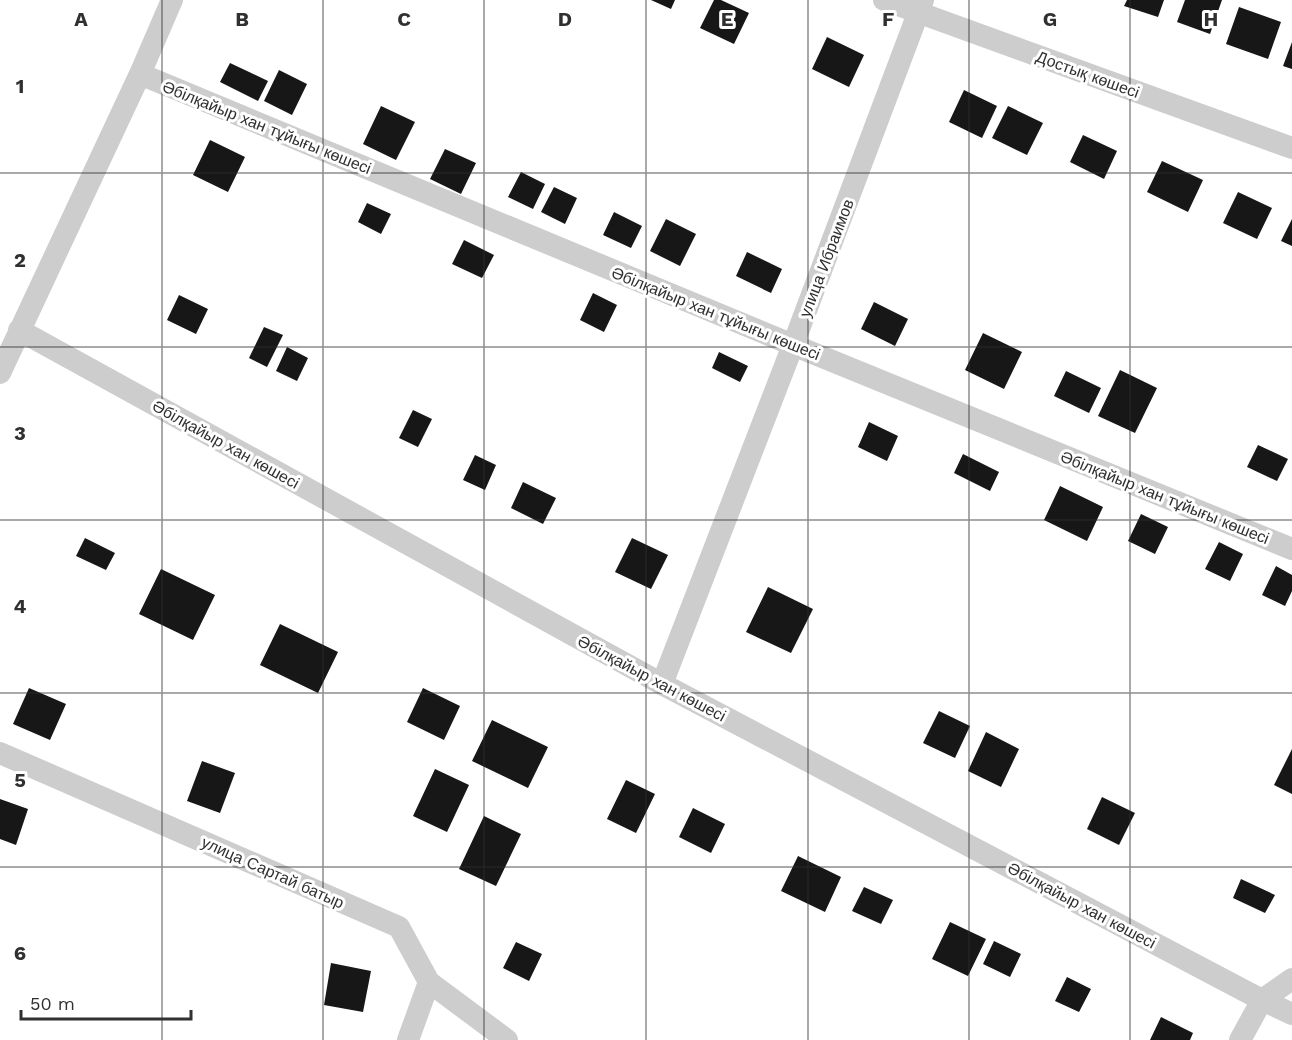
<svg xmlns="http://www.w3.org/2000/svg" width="1292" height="1040" font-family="'Work Sans',sans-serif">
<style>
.building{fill:#171717}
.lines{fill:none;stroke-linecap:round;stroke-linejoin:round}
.street{stroke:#cdcdcd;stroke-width:22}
.grid{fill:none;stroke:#303030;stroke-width:1.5;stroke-opacity:0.55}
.labels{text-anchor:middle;stroke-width:6;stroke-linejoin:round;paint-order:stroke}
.street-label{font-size:16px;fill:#303030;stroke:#fff}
.grid-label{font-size:20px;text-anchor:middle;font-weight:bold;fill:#303030;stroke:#fff;stroke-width:6;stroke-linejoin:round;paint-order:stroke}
</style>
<rect width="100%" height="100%" fill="#fff"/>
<!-- building -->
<path class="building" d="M 651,0 L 675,0 L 671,9 Z
M 714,0 L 721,0 L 749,13 L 734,44 L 700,28 Z
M 1127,0 L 1164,0 L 1158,17 L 1124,6 Z
M 1185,0 L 1222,0 L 1210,34 L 1177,22 Z
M 1239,7 L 1281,22 L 1268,59 L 1226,44 Z
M 827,37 L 864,55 L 849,87 L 812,69 Z
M 1292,42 L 1292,69 L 1283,66 Z
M 230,63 L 268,81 L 258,101 L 220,82 Z
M 279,70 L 307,84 L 292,115 L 264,101 Z
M 964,90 L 997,106 L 982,138 L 949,122 Z
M 381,106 L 415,122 L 396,160 L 363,144 Z
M 1008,106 L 1043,123 L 1027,155 L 992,138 Z
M 1083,135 L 1117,151 L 1104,179 L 1070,162 Z
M 210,140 L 245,157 L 228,192 L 193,175 Z
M 445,149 L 476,163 L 461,194 L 430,179 Z
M 1162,161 L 1203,180 L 1188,212 L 1147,192 Z
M 521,172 L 545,184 L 533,209 L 508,197 Z
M 554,187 L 577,198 L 565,224 L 541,212 Z
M 1238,192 L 1272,208 L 1257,239 L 1223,223 Z
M 367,203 L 391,214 L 381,234 L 358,222 Z
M 614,212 L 642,226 L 631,248 L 603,235 Z
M 666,219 L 696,234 L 680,266 L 650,251 Z
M 1292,219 L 1292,246 L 1281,241 Z
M 464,240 L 494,255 L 482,278 L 452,264 Z
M 747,252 L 782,269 L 771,293 L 736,276 Z
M 593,293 L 617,305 L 604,332 L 580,320 Z
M 179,295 L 208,309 L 196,334 L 167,320 Z
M 874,302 L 908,319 L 895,346 L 861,329 Z
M 264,327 L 283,335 L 267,367 L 249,358 Z
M 983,333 L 1022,352 L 1004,389 L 965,370 Z
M 287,347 L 308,358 L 297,381 L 276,371 Z
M 719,352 L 748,366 L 740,382 L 712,368 Z
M 1120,370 L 1157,388 L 1135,433 L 1098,416 Z
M 1066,371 L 1101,388 L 1089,413 L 1054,396 Z
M 413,410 L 432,419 L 418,447 L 399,438 Z
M 869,422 L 898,436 L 887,461 L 858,447 Z
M 1258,445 L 1288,459 L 1277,481 L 1247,467 Z
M 963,454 L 999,472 L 990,491 L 954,473 Z
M 475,455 L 496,465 L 485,490 L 463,480 Z
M 523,482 L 556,498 L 543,524 L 511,508 Z
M 1060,486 L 1103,507 L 1087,541 L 1044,520 Z
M 1141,514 L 1168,527 L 1155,554 L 1128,541 Z
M 85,538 L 115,553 L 106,570 L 76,556 Z
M 632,538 L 668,555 L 651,589 L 615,572 Z
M 1219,542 L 1243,554 L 1230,581 L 1205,569 Z
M 1276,566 L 1292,575 L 1292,591 L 1285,606 L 1262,595 Z
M 161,569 L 215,595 L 193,640 L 139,614 Z
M 768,587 L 813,609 L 791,653 L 746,632 Z
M 280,624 L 338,652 L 318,693 L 260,665 Z
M 29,688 L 66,704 L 50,740 L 13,724 Z
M 423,688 L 460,706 L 444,740 L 407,722 Z
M 939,711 L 970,726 L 955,758 L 923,743 Z
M 492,720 L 548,747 L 528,788 L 472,761 Z
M 986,732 L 1019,749 L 1001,787 L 968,771 Z
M 1292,749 L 1292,794 L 1274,785 Z
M 202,761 L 235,773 L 220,813 L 187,801 Z
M 435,769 L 469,785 L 447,832 L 413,816 Z
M 626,780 L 655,794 L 636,833 L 607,819 Z
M 1102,797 L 1135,813 L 1119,845 L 1087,829 Z
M 0,799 L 28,809 L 16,845 L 0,839 Z
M 693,808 L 725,824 L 711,853 L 679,837 Z
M 484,816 L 521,834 L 496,886 L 459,869 Z
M 798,856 L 841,877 L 825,912 L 781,891 Z
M 1241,879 L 1275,895 L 1265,913 L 1233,898 Z
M 864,887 L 893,900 L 881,924 L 852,911 Z
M 950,922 L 986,939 L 968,976 L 932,959 Z
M 994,941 L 1021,954 L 1010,977 L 983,964 Z
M 516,942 L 542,954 L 529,981 L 503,968 Z
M 331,963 L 371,971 L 363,1012 L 324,1005 Z
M 1067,977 L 1091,989 L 1079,1012 L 1055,1001 Z
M 1161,1017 L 1193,1033 L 1190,1040 L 1150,1040 Z"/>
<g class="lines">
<!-- street -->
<path class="street" d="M 884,0 L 1292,148
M 140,74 L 793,345 L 1292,549
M 19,330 L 662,684 L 1262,1000 L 1292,1014
M 0,373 L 140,74 L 172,0
M 662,684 L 793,345 L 923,0
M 0,753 L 399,927 L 429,982 L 507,1040
M 408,1040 L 429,982
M 1240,1040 L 1262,1000 L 1292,979"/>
</g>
<!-- grid -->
<path class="grid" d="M 162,0 L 162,1040M 323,0 L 323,1040M 484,0 L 484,1040M 646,0 L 646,1040M 808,0 L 808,1040M 969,0 L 969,1040M 1130,0 L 1130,1040M 0,173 L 1292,173M 0,347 L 1292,347M 0,520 L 1292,520M 0,693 L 1292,693M 0,867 L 1292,867"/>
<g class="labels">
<!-- street labels -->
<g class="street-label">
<text transform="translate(1088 74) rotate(20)" y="6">Достық көшесі</text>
<text transform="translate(267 127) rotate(22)" y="6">Әбілқайыр хан тұйығы көшесі</text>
<text transform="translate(826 258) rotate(-69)" y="6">улица Ибраимов</text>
<text transform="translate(716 313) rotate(22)" y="6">Әбілқайыр хан тұйығы көшесі</text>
<text transform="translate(226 444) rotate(29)" y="6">Әбілқайыр хан көшесі</text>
<text transform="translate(1165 497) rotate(22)" y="6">Әбілқайыр хан тұйығы көшесі</text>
<text transform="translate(652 678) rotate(28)" y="6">Әбілқайыр хан көшесі</text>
<text transform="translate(273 872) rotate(24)" y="6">улица Сартай батыр</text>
<text transform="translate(1082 905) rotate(28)" y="6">Әбілқайыр хан көшесі</text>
</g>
</g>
<g class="grid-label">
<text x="81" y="26">A</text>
<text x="242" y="26">B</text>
<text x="404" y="26">C</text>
<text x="565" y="26">D</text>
<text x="727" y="26">E</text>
<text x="888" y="26">F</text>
<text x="1050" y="26">G</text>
<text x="1211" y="26">H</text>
<text x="20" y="93">1</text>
<text x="20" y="267">2</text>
<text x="20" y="440">3</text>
<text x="20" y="613">4</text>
<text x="20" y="787">5</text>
<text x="20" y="960">6</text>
</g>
<!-- scale -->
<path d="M21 1010v9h170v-9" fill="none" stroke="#303030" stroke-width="3"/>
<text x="30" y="1010" font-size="18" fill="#303030" stroke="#ffffff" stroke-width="4.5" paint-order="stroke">50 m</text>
</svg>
